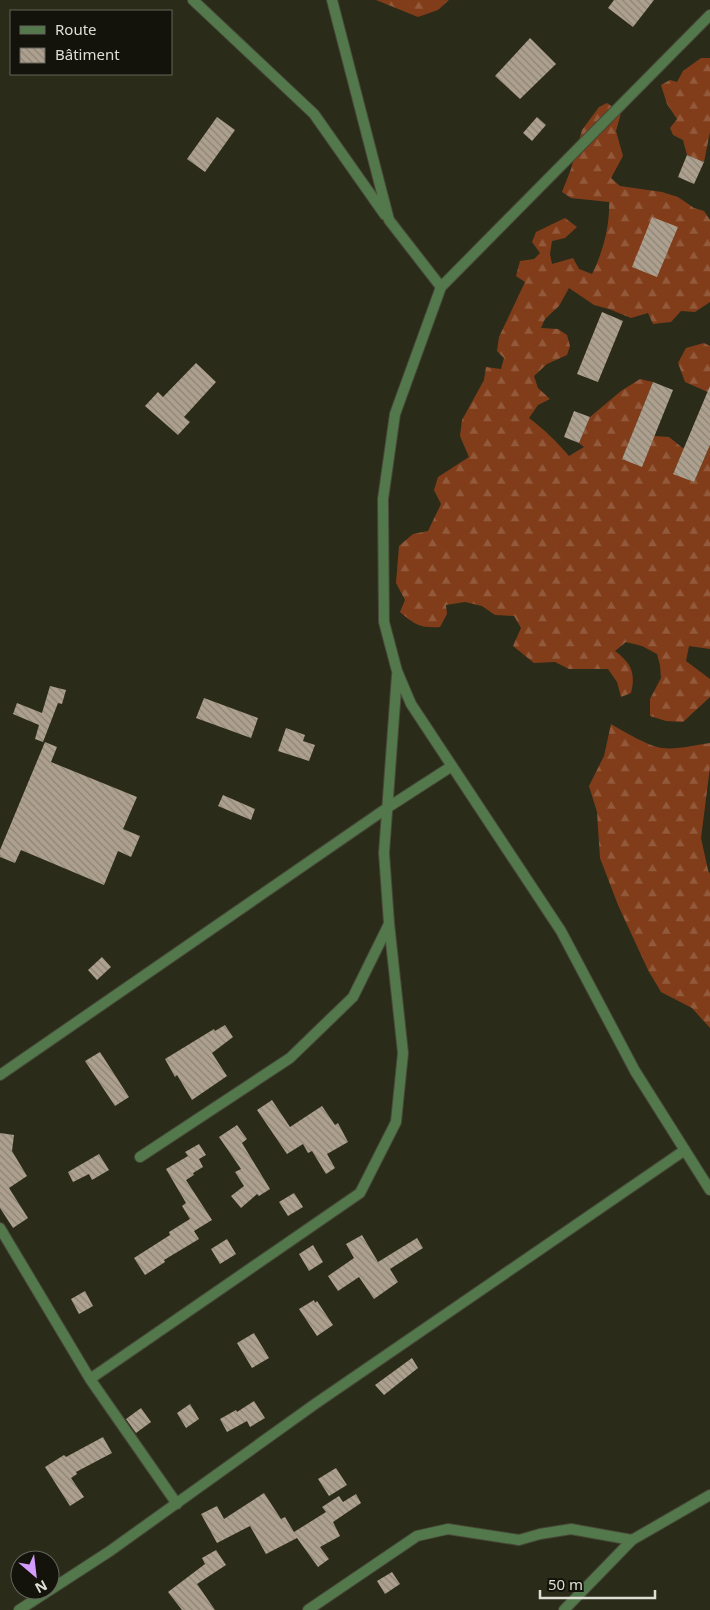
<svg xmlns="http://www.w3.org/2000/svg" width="710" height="1610" font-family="'Noto Sans',sans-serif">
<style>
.forest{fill:url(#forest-firs)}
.building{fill:url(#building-back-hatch)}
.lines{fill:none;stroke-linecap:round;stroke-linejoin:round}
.street-casing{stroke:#484838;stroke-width:12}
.street{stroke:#52784c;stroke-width:10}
</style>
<defs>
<pattern id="forest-firs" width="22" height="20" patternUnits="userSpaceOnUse" patternTransform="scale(1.25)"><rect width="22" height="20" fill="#813d1a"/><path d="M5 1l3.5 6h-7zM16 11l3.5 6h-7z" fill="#92593a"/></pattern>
<pattern id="building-back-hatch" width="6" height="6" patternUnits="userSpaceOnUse" patternTransform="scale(1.25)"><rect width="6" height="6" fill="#ada08e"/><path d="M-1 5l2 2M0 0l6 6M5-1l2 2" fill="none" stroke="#8d8477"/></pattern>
</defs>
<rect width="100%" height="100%" fill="#2b2b1a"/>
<!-- forest -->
<path class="forest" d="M 376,0 L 449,0 L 438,10 L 418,17 Z
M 701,58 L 710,58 L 710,132 L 704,162 L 687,155 L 683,140 L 673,135 L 670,128 L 677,119 L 667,104 L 661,85 L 670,80 L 677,82 L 683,71 Z
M 607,103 L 621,113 L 616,131 L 623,156 L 611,178 L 620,186 L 662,192 L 678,197 L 694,208 L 704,211 L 710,220 L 710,302 L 695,312 L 681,311 L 671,322 L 653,324 L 648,313 L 631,318 L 609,309 L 594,305 L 569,288 L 559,306 L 545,319 L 541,328 L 558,329 L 567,335 L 570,346 L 567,355 L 547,364 L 534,376 L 538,388 L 550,399 L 538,405 L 529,418 C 545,430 556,441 569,456 L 584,447 L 579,443 L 590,417 L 621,391 L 640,379 L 653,382 L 622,459 L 654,436 L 669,437 L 684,449 L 673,473 L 694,482 L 710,445 L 710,649 L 689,646 L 686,661 L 710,679 L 710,697 L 683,722 L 666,721 L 650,716 L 650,699 L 661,678 L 660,665 L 657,654 L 642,646 L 626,642 L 615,651 C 631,663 636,673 631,693 L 621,697 L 617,682 L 608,669 L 569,669 L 555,662 L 534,663 L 513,646 L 521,628 L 514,616 L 495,615 L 482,606 L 465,602 L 446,605 L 447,614 L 440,627 C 420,628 415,625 400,612 L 405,600 L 396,583 L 399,546 L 413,534 L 428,531 L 441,504 L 434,490 L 438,477 L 469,457 L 460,436 L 462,420 L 484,380 L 486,367 L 501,369 L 504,358 L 497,351 L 499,337 L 525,282 L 516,276 L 520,261 L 534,259 L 540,253 L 532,242 L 536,232 L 565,218 L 577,227 L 565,238 L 552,241 L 550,254 L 552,264 L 573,258 L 579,269 L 592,274 C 603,252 610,226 609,202 L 571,198 L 562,192 L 571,169 L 582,130 L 599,107 Z
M 704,343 L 710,346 L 710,393 L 685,382 L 678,363 L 686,348 Z
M 611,724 C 623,731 648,746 662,748 C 677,750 695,745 710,743 L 710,767 L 701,838 L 708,870 L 710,874 L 710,1028 L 692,1008 L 661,992 L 648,970 L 618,905 L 600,858 L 597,812 L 589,786 L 604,756 Z"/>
<!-- building -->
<path class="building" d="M 614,0 L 654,0 L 633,27 L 608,8 Z
M 530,38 L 556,64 L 520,99 L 495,76 Z
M 217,117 L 235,130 L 205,172 L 187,159 Z
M 537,117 L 546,125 L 532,141 L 523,133 Z
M 687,155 L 704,162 L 694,184 L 678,177 Z
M 652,217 L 678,227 L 657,277 L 632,267 Z
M 602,312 L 623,321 L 598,382 L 577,374 Z
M 196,363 L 216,382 L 184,417 L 190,422 L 178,435 L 145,406 L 158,392 L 163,397 Z
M 653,382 L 673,390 L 642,467 L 622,459 Z
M 710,386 L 710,445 L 694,482 L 673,474 Z
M 574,411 L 590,417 L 579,443 L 564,437 Z
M 50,686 L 66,690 L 62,704 L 58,703 L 43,742 L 35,739 L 39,725 L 13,714 L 17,703 L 42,713 Z
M 204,698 L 258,718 L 251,738 L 196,718 Z
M 286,728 L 305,735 L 303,741 L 315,745 L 309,761 L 278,751 Z
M 45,742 L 57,747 L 51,762 L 137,797 L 123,829 L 140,836 L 131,857 L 118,851 L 104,885 L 21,850 L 15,863 L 0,857 L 0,850 Z
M 223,795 L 255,809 L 251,820 L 218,806 Z
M 102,957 L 111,967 L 97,980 L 88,970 Z
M 225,1025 L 233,1037 L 212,1053 L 227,1076 L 192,1100 L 177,1075 L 175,1077 L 165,1059 L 214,1029 L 215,1031 Z
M 100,1052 L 129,1097 L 115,1106 L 85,1061 Z
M 272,1100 L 290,1127 L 322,1106 L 335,1125 L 338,1123 L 348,1142 L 327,1154 L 335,1168 L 326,1174 L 312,1151 L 308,1153 L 303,1144 L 287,1154 L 257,1110 Z
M 237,1125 L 247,1139 L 242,1143 L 270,1189 L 259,1196 L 257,1194 L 241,1208 L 231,1196 L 244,1186 L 235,1172 L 241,1169 L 219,1137 Z
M 0,1133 L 14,1135 L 12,1151 L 27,1176 L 9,1188 L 28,1218 L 13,1228 L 0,1208 Z
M 199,1144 L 206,1155 L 199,1159 L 203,1167 L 193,1173 L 194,1175 L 186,1180 L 212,1220 L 194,1231 L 199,1239 L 164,1260 L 165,1262 L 145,1275 L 134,1258 L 170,1235 L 169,1232 L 190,1219 L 182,1206 L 186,1203 L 166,1169 L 188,1156 L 185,1152 Z
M 99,1154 L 109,1170 L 92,1180 L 89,1174 L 73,1182 L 68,1172 Z
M 294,1193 L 303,1207 L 288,1216 L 279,1202 Z
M 362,1235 L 378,1262 L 417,1238 L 423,1248 L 390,1269 L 398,1282 L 374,1299 L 359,1277 L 338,1291 L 328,1276 L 354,1258 L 346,1244 Z
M 227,1239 L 236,1254 L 220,1264 L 211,1249 Z
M 313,1245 L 323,1262 L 309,1271 L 299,1254 Z
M 85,1291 L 93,1306 L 79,1314 L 71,1299 Z
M 314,1300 L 315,1303 L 317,1301 L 333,1325 L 317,1336 L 299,1309 Z
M 254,1333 L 269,1358 L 252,1368 L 237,1343 Z
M 412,1358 L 418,1368 L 384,1395 L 375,1385 Z
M 254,1401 L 265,1418 L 250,1427 L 247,1421 L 227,1432 L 220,1419 L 236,1410 L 237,1412 Z
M 190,1404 L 199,1419 L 186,1428 L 177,1413 Z
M 141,1408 L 151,1422 L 136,1433 L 126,1419 Z
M 103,1437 L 112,1453 L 76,1472 L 77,1474 L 71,1478 L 84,1497 L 70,1506 L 45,1467 L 64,1455 L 66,1457 Z
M 336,1468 L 347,1485 L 329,1496 L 318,1479 Z
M 264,1493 L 281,1519 L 285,1517 L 294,1532 L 326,1512 L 322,1507 L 339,1496 L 343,1502 L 356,1494 L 361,1503 L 333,1522 L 340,1536 L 320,1547 L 329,1559 L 318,1567 L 297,1538 L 266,1554 L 250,1526 L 217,1543 L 201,1514 L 217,1506 L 224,1519 Z
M 216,1550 L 226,1565 L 197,1584 L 215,1610 L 182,1610 L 168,1592 L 205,1564 L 202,1558 Z
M 392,1572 L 400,1584 L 385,1594 L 377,1581 Z"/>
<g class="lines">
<defs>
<path id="street" d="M 193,0 L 314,114 L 385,215
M 332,0 L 389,220 L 441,287
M 710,15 L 441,287 L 395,414 L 383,499 L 384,622 L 397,671 L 411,704 L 561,931 L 635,1071 L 710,1190
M 0,1075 L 387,808 L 452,766
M 140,1157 L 290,1058 L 353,997 L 389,924
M 0,1228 L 90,1379 L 177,1504
M 90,1379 L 360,1193 L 396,1122 L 403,1053 L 389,923 L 384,853 L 397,675
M 50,1590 L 110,1551 L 315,1404 L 685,1150
M 19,1610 L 50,1590
M 308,1610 L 417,1536 L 448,1529 L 519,1540 L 540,1534 L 571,1529 L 632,1540
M 564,1610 L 632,1540 L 710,1495"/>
</defs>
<!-- street casing -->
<use href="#street" class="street-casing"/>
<!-- street -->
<use href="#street" class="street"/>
</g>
<!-- legend -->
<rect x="10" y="10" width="162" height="65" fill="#13130b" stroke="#64655b"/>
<rect x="20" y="26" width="25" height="8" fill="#52784c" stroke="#64655b"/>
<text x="55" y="35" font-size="15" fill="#dedfd4">Route</text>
<rect x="20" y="48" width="25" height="15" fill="url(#building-back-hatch)" stroke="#64655b"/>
<text x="55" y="60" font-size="15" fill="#dedfd4">Bâtiment</text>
<!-- north arrow -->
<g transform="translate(35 1575) rotate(152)"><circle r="24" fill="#13130b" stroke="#64655b"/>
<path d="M0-4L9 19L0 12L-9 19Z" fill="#d49cfc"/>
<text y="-8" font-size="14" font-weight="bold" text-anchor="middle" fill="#dedfd4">N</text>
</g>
<!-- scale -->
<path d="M540 1590v8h115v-8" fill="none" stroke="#dedfd4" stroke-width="2.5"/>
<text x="548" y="1590" font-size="15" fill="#dedfd4" stroke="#13130b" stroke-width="4" paint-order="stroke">50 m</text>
</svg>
